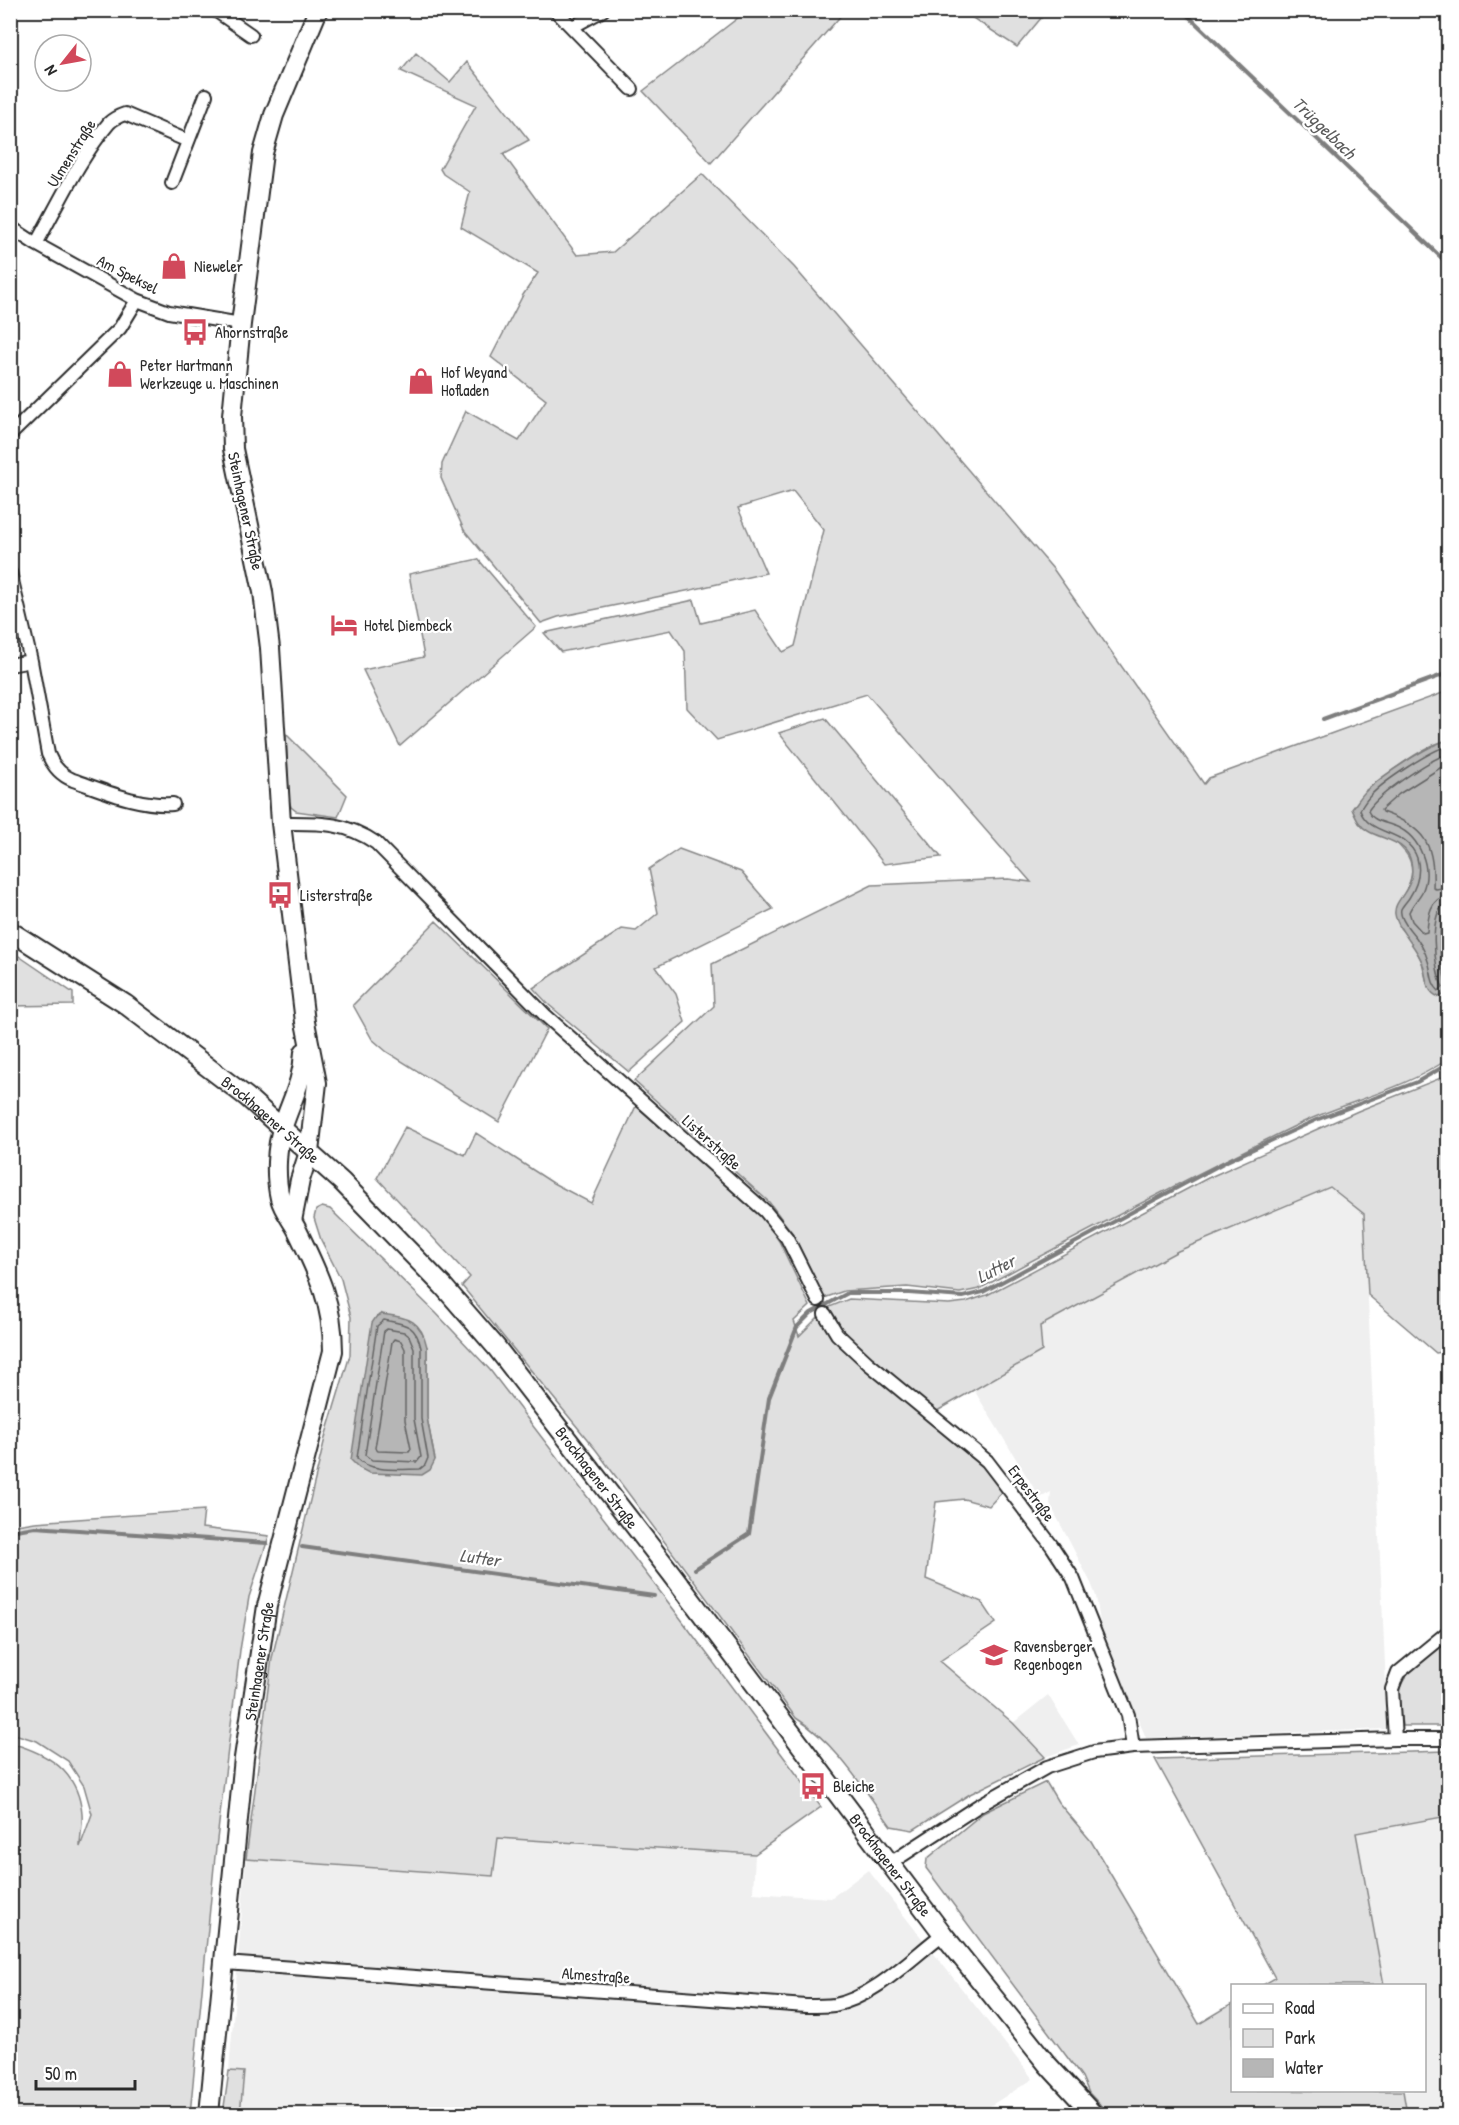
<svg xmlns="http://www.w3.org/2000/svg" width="1459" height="2125" font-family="'Patrick Hand',sans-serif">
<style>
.built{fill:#efefef}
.green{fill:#e0e0e0;stroke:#868686;stroke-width:1.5;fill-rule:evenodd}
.water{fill:#b6b6b6;stroke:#7e7e7e;stroke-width:1.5}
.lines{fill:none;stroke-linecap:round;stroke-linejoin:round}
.shore{stroke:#636363;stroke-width:1.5}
.stream{stroke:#7e7e7e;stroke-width:4}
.minor-casing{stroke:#2b2b2b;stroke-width:16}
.secondary-casing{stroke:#2b2b2b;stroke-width:22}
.minor{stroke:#fff;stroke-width:12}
.secondary{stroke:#fff;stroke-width:18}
.labels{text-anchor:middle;stroke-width:4.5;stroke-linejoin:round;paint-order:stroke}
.street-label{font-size:16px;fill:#2b2b2b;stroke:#fff}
.poi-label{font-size:16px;fill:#2b2b2b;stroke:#fff;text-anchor:start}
.water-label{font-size:18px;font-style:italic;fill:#5c5c5c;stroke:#fff}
</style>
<rect width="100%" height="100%" fill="#fff"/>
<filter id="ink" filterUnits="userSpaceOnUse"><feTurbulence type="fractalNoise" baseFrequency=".0167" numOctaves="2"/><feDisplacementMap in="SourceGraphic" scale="12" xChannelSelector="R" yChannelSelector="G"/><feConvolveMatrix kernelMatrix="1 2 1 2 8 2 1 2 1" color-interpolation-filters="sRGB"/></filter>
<g filter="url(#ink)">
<!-- built -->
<path class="built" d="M 1330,1187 L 1364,1214 L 1388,1729 L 1146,1738 L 1101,1629 L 1096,1596 L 1091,1583 L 1050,1504 L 1051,1492 L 1040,1498 L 974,1390 L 1042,1351 L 1040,1326 L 1178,1251 Z
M 1048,1695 L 1079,1745 L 1045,1757 L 1013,1723 Z
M 1448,1816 L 1448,2114 L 1407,2114 L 1403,2091 L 1424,2090 L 1424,1986 L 1384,1985 L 1356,1832 Z
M 497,1838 L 755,1854 L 753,1893 L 831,1898 L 868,1870 L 1033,2079 L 977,2114 L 240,2114 L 244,2073 L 229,2071 L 246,1859 L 492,1876 Z"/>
<!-- green -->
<path class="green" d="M 747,11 L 845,11 L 711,163 L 643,91 Z
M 962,11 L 1047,11 L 1017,47 Z
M 416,53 L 450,82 L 467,62 L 529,140 L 503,154 L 577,255 L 613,252 L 702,174 L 794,267 L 1054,570 L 1204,784 L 1209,778 L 1448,691 L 1448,740 C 1421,746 1389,774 1366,790 L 1359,823 C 1369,833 1380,833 1392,839 C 1397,842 1401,848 1405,852 C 1420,871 1407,890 1396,907 L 1400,928 L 1411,940 L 1422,962 L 1428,987 L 1448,987 C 1440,962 1435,928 1448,905 L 1448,1059 C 1403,1090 1348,1101 1299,1124 C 1191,1176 1085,1232 979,1289 L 960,1293 L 907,1287 L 844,1291 L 824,1298 L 793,1234 L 769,1202 L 634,1081 L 714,1006 L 712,964 L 872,885 L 1008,879 L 1031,882 L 867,694 L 717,740 L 687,708 L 685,651 L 671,630 L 561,652 L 544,633 L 694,600 L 701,623 L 755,610 L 783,652 L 795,646 L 824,530 L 793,491 L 738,508 L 766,573 L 691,590 L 558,617 L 541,623 L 464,530 L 441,478 L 442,464 L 466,411 L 519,441 L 546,400 L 491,357 L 523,295 L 538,273 L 461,227 L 470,192 L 443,174 L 440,169 L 476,105 L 401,71 Z
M 478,559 L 536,627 L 400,746 L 363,670 L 424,657 L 409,574 Z
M 825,718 L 941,857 L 884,864 L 779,733 Z
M 286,734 L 347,795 L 338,817 L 296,811 L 291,807 L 289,800 Z
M 679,849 L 741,872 L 773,909 L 656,967 L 676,994 L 685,1022 L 629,1072 L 549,1005 L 533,988 L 622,929 L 636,931 L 658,913 L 649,869 Z
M 436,921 L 547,1029 L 499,1122 L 387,1052 L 372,1039 L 353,1005 Z
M 10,950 L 73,993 L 73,1005 L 11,1006 Z
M 1448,1075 L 1448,1351 L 1436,1353 L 1368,1295 L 1364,1214 L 1330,1187 L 1178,1251 L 1040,1326 L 1042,1351 L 937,1411 L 871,1359 L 841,1331 L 827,1308 L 849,1299 L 949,1304 L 966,1302 L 987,1295 L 1208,1178 L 1358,1111 Z
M 636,1106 L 763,1217 L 779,1241 L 810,1306 L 794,1321 L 799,1336 L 818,1317 L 834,1337 L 863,1367 L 983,1467 L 1003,1491 L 989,1506 L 964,1499 L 936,1502 L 926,1579 L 982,1602 L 996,1623 L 940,1661 L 1013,1723 L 1045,1757 L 970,1794 L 913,1830 L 891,1826 C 863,1788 836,1743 796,1718 L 596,1450 L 462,1286 L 470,1277 L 377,1178 L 405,1127 L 465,1155 L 476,1133 L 553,1183 L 591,1203 Z
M 322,1207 L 330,1209 L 436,1313 L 490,1370 L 681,1619 L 821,1807 L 755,1854 L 498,1838 L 493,1876 L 246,1859 L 272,1658 L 326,1434 L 350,1355 L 351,1317 L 341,1279 L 321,1240 L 314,1218 L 316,1210 ZM 382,1314 L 427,1347 L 427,1418 L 435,1460 Z
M 204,1510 L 202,1528 L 269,1536 L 249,1597 L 240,1650 L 215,1856 L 190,2114 L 11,2114 L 11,1743 C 48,1754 78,1770 82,1814 C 83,1824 80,1836 80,1847 L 92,1814 L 84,1786 L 68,1761 L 37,1741 L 11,1733 L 11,1526 L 35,1522 Z
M 1448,1642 L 1448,1726 L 1402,1726 C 1401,1715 1396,1698 1400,1688 C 1405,1670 1434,1653 1448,1642 Z
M 1448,1751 L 1448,1816 L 1356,1833 L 1384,1985 L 1263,1985 L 1275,1978 L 1155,1759 Z
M 1046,1782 L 1058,1802 L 1091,1841 L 1199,2024 L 1232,2004 L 1232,2090 L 1403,2091 L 1407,2114 L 1109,2114 L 1089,2093 L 1082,2077 L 926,1868 L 927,1859 L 983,1813 Z
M 229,2071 L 244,2072 L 240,2114 L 223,2114 Z"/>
<!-- water -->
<path class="water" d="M 1448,740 L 1448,905 C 1438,924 1439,950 1443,971 C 1445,980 1448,985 1446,994 L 1439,997 C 1424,992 1427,974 1422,962 C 1416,946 1397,929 1395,914 C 1393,898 1417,890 1411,862 C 1407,841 1383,840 1368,831 C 1359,826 1356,818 1352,809 C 1357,803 1361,795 1367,790 C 1383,775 1428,745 1448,740 Z
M 382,1314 C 408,1318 421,1319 427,1347 L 427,1418 L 435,1460 L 430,1470 L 422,1475 L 369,1473 L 359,1468 L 351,1460 L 372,1323 L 376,1317 Z"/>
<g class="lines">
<!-- shore -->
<path class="shore" d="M 1448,746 C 1431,750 1384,781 1371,795 C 1367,799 1363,805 1360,810 C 1369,837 1407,828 1417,858 C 1421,872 1417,886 1409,898 C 1407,901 1403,905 1401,909 C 1399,916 1406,925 1410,930 C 1417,938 1425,950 1428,961 C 1432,972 1430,983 1439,991 L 1443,987 C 1434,973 1427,906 1448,903
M 1448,754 C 1430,759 1377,795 1368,811 C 1373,822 1386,822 1397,827 C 1420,837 1433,869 1422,892 C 1418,899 1412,905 1409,912 L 1412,921 L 1423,933 L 1427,932 C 1428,917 1430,897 1448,896
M 1448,763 L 1399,794 L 1381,810 L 1382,812 C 1425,827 1435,844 1433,888 L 1436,889 L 1448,887
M 384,1320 C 405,1324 416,1324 421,1348 L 421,1419 L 428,1458 L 425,1465 L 420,1469 C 401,1469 370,1473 357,1458 L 377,1326 Z
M 387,1329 L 404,1332 L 409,1336 L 414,1348 L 414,1419 L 421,1457 L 417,1462 L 372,1460 L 365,1455 L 384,1331 Z
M 394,1339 L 401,1341 L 405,1349 L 405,1420 L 411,1449 L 409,1452 L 378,1451 L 375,1448 L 392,1342 Z"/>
<!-- stream -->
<path class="stream" d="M 1182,10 L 1448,264
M 1323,719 L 1448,673
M 10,1531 L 35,1527 L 267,1543
M 302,1547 L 654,1596
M 695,1569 L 749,1534 L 769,1398 L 797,1327 L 811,1313 L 848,1293 L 909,1293 L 963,1297 L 983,1292 L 1227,1161 L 1316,1120 L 1417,1082 L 1448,1064"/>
<defs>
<path id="minor" d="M 215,10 L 251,35
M 555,10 L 632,89
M 572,27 L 603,10
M 172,183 L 206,95
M 10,227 L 36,244 L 137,300 L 169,312 L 241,324
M 36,244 C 58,205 80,157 109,123 C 114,118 119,116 125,114 L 188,141
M 10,435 L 120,328 L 137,300
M 10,572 L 31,661 L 48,754 C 53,766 60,775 73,780 C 105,791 138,806 173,804
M 10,665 L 31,661
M 281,823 C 318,823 344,821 376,843 L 545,1015 L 765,1211 L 787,1238 L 818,1300
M 825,1314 L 837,1334 L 868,1363 L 987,1461 L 1052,1546 L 1073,1578 L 1077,1588 L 1128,1715 L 1133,1747
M 1395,1739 L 1392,1689 L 1398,1673 L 1448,1632
M 889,1864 L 978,1806 L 1047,1767 L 1094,1752 L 1133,1747 L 1395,1739 L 1448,1739
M 225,1963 L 806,2006 C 815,2006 825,2006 834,2005 C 873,1998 911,1958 943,1934"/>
<g id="secondary">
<path id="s1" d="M 10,931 L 125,1004 L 247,1097 L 342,1182 L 443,1286 L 496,1347 L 671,1573 L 943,1934 L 1047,2064 L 1093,2114"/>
<path d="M 292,1221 L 300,1180 L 309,1152 L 317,1083 L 305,1022 L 281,823 L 270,648 L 263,592 L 233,449 L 232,416 L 241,324 L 263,153 L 274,115 L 318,10"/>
<path id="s2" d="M 209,2114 L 244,1758 L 267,1606 L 333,1351 C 333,1303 318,1273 297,1230 C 292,1220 283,1210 280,1198 C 275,1177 276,1147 283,1126 C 292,1099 303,1081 304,1052"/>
</g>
</defs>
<!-- minor casing -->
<use href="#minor" class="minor-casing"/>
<!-- secondary casing -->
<use href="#secondary" class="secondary-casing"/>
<!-- minor -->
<use href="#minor" class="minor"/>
<!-- secondary -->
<use href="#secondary" class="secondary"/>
</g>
</g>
<!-- icons -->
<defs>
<symbol id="shop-bare" viewBox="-9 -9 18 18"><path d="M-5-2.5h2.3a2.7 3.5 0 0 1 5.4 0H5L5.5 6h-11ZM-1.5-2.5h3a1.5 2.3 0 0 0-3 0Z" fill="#d1495b" stroke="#fff" stroke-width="2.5" paint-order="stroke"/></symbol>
<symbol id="bus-bare" viewBox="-9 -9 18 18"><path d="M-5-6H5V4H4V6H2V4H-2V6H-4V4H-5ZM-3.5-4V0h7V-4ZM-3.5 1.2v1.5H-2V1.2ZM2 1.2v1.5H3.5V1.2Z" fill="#d1495b" stroke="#fff" stroke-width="2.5" paint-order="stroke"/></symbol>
<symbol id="hotel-bare" viewBox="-9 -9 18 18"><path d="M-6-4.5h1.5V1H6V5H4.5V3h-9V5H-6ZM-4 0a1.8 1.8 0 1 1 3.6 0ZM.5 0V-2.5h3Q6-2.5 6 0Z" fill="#d1495b" stroke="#fff" stroke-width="2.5" paint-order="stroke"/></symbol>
<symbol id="school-bare" viewBox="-9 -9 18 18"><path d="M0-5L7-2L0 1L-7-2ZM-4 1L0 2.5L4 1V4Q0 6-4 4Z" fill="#d1495b" stroke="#fff" stroke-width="2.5" paint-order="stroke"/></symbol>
</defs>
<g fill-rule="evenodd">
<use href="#shop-bare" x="155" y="247" width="38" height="38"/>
<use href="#bus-bare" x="176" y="313" width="38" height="38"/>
<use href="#shop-bare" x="101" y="355" width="38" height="38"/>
<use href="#shop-bare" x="402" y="362" width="38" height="38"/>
<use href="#hotel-bare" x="325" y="606" width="38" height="38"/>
<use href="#bus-bare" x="261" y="876" width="38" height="38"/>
<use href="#school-bare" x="975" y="1636" width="38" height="38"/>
<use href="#bus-bare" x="794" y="1767" width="38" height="38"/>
</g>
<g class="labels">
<!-- street labels -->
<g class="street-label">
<text transform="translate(71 153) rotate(-58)" y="6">Ulmenstraße</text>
<text transform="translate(128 274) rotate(27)" y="6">Am Speksel</text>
<text transform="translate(246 511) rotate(78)" y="6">Steinhagener Straße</text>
<text dy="6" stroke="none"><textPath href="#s1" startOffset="322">Brockhagener Straße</textPath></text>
<text transform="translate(712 1142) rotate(42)" y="6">Listerstraße</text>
<text dy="6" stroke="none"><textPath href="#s1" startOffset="808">Brockhagener Straße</textPath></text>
<text transform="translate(1032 1493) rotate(53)" y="6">Erpestraße</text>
<text dy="6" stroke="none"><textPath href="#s2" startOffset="456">Steinhagener Straße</textPath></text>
<text dy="6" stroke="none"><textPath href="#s1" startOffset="1294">Brockhagener Straße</textPath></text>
<text transform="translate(596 1975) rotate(4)" y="6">Almestraße</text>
</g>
<!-- poi labels -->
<g class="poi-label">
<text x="194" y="272">Nieweler</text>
<text x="215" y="338">Ahornstraße</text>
<text x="140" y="371">Peter Hartmann<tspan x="140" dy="18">Werkzeuge u. Maschinen</tspan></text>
<text x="441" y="378">Hof Weyand<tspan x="441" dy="18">Hofladen</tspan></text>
<text x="364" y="631">Hotel Diembeck</text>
<text x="300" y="901">Listerstraße</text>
<text x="1014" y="1652">Ravensberger<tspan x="1014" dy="18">Regenbogen</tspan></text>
<text x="833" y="1792">Bleiche</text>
</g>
<!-- water labels -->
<g class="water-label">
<text transform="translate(1324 128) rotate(44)" y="6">Trüggelbach</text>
<text transform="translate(996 1269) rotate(-27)" y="6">Lutter</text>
<text transform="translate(480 1558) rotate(8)" y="6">Lutter</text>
</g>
</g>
<!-- margin -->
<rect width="1459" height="2125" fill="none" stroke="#fff" stroke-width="36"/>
<rect x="18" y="18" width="1423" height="2089" fill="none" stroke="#2b2b2b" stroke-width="2" filter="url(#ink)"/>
<!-- legend -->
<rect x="1231" y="1984" width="195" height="108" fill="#ffffff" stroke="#aaaaaa" stroke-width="1.5"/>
<rect x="1243" y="2004" width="30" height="9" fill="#ffffff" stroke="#aaaaaa" stroke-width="1.5"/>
<text x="1285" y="2014" font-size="18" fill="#2b2b2b">Road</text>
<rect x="1243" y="2029" width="30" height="18" fill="#e0e0e0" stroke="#aaaaaa" stroke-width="1.5"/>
<text x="1285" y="2044" font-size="18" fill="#2b2b2b">Park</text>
<rect x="1243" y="2059" width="30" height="18" fill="#b6b6b6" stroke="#aaaaaa" stroke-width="1.5"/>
<text x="1285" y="2074" font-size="18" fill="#2b2b2b">Water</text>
<!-- north arrow -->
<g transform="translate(63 63) rotate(239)"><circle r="28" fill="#ffffff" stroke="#aaaaaa" stroke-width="1.5"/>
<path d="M0-4.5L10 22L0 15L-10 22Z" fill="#d1495b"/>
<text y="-9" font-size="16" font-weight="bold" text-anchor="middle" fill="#2b2b2b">N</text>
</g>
<!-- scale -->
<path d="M36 2080v9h99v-9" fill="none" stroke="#2b2b2b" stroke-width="3"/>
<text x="45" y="2080" font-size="18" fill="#2b2b2b" stroke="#ffffff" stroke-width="4.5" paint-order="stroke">50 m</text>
</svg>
